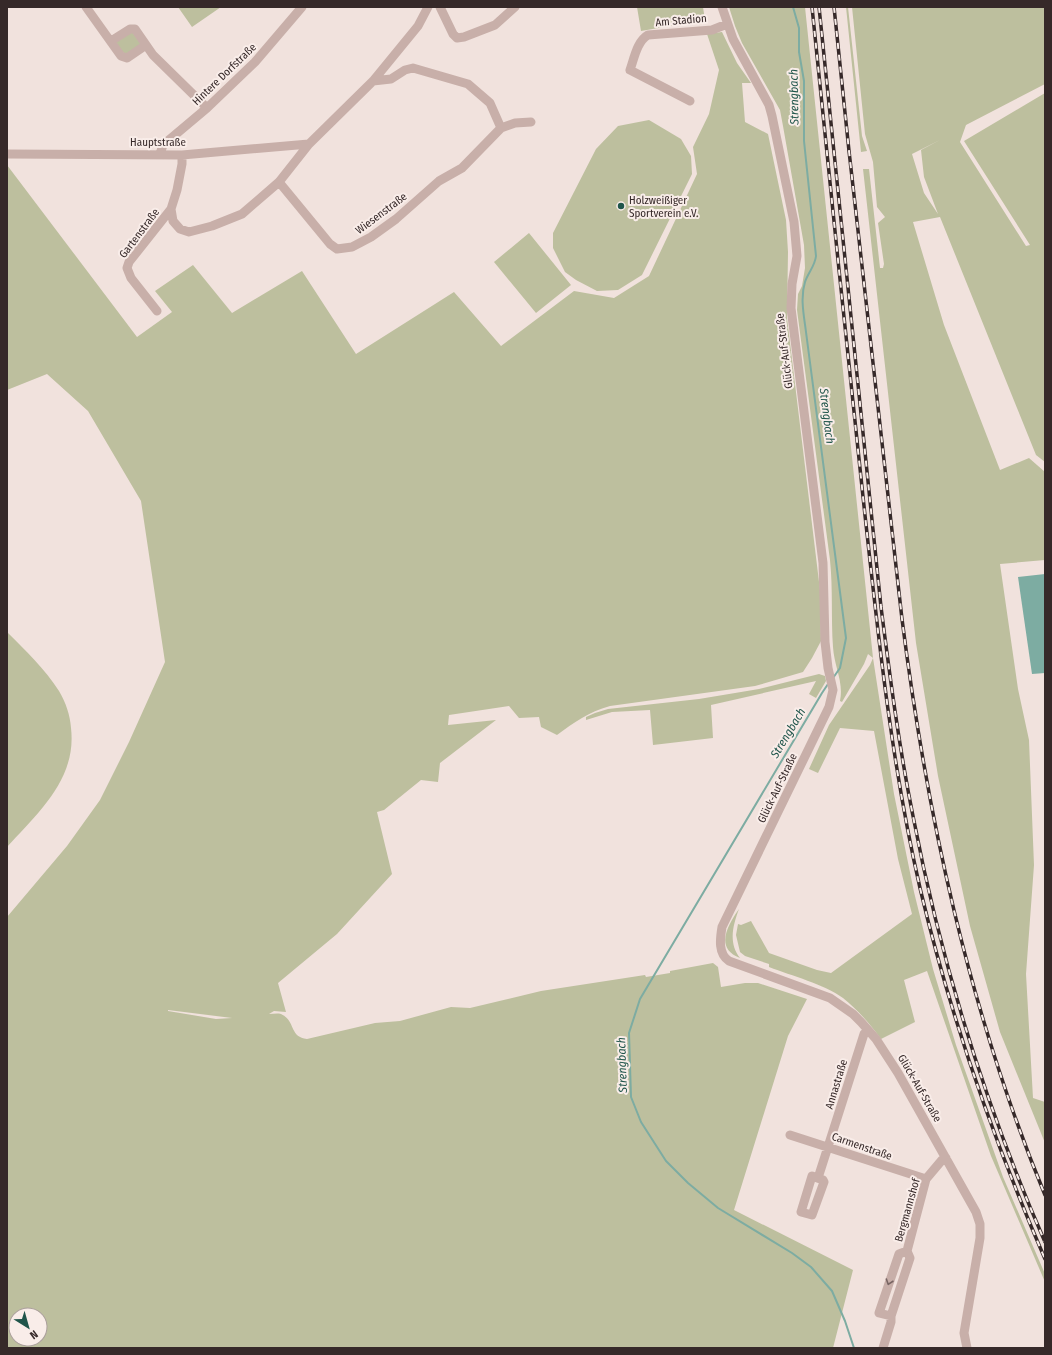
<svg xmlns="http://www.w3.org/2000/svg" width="1052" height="1355" font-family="'Fira Sans Condensed',sans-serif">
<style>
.green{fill:#bdbf9e;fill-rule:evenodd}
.water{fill:#7daca2}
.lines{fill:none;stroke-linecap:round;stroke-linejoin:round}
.stream{stroke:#7daca2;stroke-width:2}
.minor{stroke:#c8afa9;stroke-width:9}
.rail-casing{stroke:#362929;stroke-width:3.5}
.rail{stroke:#f9ede9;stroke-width:2;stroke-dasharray:6;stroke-linecap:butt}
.oneway{stroke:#786563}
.poi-dot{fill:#20554b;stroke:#f9ede9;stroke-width:1.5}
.labels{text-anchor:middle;stroke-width:4;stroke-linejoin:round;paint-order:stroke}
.street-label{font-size:11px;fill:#362929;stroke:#f9ede9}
.poi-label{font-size:11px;fill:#362929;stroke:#f9ede9;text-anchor:start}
.water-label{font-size:12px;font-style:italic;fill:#20554b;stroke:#f9ede9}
</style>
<rect width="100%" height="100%" fill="#f1e2dd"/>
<!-- green -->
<path class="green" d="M 178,7 L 221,7 L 192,27 Z
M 637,7 L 703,7 L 705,20 L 641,31 Z
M 729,7 L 805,7 L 873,658 L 894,794 L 914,892 L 933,969 L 956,1045 L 1003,1177 L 1045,1274 L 1045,1282 L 991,1156 L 927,971 L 904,980 L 915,1022 L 881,1039 C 870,1024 858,1010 843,998 C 824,984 792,976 769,967 L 769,964 L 745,956 L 740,952 L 736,935 L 738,924 L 741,925 L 751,921 L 769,953 L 817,970 L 831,973 L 912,914 L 898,859 L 874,731 L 840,728 L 818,773 L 809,769 L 829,725 L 870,665 L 873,658 L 868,654 L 864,664 L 842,702 L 840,701 C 844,682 834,666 833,647 C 831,618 833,589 830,560 L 797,310 L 798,294 L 802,286 L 805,268 L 804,245 L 783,126 L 780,110 L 742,43 L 735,26 Z
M 846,7 L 848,7 L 862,136 L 867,151 L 861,152 Z
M 852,7 L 1045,7 L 1045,84 L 966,125 L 960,142 L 1026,246 L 1030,245 L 964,141 L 1045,93 L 1045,462 L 1036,455 L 940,217 L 913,222 L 944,325 L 1000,470 L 1029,458 L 1045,472 L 1045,560 L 1000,564 L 1018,689 L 1029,740 L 1034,865 L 1026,974 L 1033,1098 L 1045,1102 L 1045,1143 L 1000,1032 L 970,926 L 938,776 L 916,643 L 863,169 L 869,169 L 880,268 L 883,268 L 884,264 L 878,223 L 885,217 L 877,207 L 873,162 L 865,134 ZM 940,140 L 921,150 L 924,177 L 938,214 L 924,193 L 912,154 Z
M 132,32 L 143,45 L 126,56 L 115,42 Z
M 722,32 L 737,63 L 751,83 L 742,83 L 745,122 L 768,134 L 786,220 L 788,252 L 787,318 L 820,590 L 821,641 L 812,658 L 803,672 L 755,686 L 610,706 C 588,712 575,722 557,735 L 541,727 L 539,717 L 519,718 L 509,706 L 449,715 L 448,725 L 496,720 L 440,763 L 438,782 L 421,780 L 384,810 L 377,812 L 392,874 L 337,934 L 278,983 L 286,1012 L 274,1011 L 269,1014 C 273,1014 277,1013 281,1014 C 296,1021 289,1037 307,1039 L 375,1023 L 400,1021 L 451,1007 L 470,1008 L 541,991 L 645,975 L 646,977 L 670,973 L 670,971 L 713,963 L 718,967 L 721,987 L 745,983 L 758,983 L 807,999 L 788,1036 L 734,1210 L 853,1270 L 833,1348 L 7,1348 L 7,917 L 67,846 L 100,800 L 129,742 L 165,662 L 141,501 L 88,411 L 47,374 L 7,390 L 7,165 L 137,337 L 172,312 L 155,291 L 193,265 L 232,313 L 302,271 L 356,354 L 454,292 L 501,346 L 574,291 L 614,298 L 649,276 L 697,174 L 693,147 L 709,114 L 719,70 L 707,34 ZM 168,1011 L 168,1010 L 232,1018 L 216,1019 ZM 16,1315 L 40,1315 L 40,1339 L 16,1339 Z
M 649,120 L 681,139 L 691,156 L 692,174 L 642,275 L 618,290 L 597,291 L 576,280 L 565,272 L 553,248 L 553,233 L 596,149 L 618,126 Z
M 529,233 L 571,285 L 536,313 L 494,262 Z
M 7,632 C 25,650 45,669 59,691 C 66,703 70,715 71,728 C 77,779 38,813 7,847 Z
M 819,674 L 825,676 L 826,681 L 816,698 L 809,694 L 816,681 L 711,705 L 713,738 L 653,745 L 650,710 L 612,712 L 586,720 L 586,717 L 595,713 L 608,709 L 699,699 L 759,689 Z
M 739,909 C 733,925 728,943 740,958 C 714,948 728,925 739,909 Z"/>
<!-- water -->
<path class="water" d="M 1045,574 L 1045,673 L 1032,674 L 1018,577 Z"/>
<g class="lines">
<!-- stream -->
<path class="stream" d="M 793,7 L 799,28 L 799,52 L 804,81 L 804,141 L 816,256 C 815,266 808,273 805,282 C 800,298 804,316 806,332 L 846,638 L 840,668 L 833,678
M 828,684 L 822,693 L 640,999 L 629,1033 L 631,1097 L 641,1122 L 666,1161 L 688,1183 L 718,1208 L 792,1253 L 811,1267 L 832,1291 L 845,1321 L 854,1348"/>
<!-- minor -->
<path class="minor" d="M 86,7 L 121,56 L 127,58 L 146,45
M 440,7 L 453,34 L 457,38 L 464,37 L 495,25 L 515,7
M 722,7 L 733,39 L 769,105 L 772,116 L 794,222 L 797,256 L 792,284 L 791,308 L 823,563 L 825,642 L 828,668 L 833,690 L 829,707 L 722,927 C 720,939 718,954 729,961 L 830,998 L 853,1014 L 861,1022 L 876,1039 L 898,1073 L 976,1212 L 980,1224 L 980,1238 L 964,1333 L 967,1348
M 111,41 L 130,29 L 135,29 L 153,55 L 207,108
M 690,101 L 630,70 C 634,59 637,41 648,35 L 712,30 L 727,24
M 501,128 L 515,123 L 531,122
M 7,154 L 182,155 L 309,144 L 373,81 L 418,26 L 428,7
M 160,154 L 163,145 L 207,108 L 255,62 L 302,7
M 279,182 L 330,244 L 337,249 L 352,247 L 371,237 L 396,219 L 439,181 L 462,168 L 501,128 L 490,103 L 468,84 L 413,68 L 405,70 L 391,79 L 373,81
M 171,209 L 173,221 L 180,229 L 189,232 L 212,226 L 242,214 L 279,182 L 309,144
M 157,311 L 131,278 L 127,268 L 129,262 L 171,209 L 177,190 L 182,164 L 182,155
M 790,1135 L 926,1179
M 812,1176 L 823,1180 L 824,1182 L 812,1215 L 801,1212 Z
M 818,1178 L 864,1034 L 868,1030
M 907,1251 L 899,1254 L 879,1313 L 891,1316 L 910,1258 L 907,1251 L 926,1179 L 942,1160 L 946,1158
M 883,1348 L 891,1322 L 891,1316"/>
<defs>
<path id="rail" d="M 812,7 C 829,173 846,340 864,506 C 878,634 891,762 920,888 C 950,1015 993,1139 1045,1259
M 819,7 L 881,607 C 890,677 899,747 913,816 C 941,962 985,1105 1045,1242
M 834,7 L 849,151 L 902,619 C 927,816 969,1011 1045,1195"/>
</defs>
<!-- rail casing -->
<use href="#rail" class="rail-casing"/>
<!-- rail -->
<use href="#rail" class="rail"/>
</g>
<!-- one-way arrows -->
<defs><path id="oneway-chevron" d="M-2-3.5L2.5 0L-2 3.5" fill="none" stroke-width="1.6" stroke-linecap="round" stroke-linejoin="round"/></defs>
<use class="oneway" href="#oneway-chevron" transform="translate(889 1282) rotate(109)"/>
<!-- markers -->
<circle class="poi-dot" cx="621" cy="206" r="4"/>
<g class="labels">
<!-- street labels -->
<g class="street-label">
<text transform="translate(681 20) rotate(-5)" y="4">Am Stadion</text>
<text transform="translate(224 74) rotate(-44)" y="4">Hintere Dorfstraße</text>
<text x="158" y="146">Hauptstraße</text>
<text transform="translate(381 213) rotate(-37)" y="4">Wiesenstraße</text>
<text transform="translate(139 233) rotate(-53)" y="4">Gartenstraße</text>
<text transform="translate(784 351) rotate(-97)" y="4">Glück-Auf-Straße</text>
<text transform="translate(777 788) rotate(-64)" y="4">Glück-Auf-Straße</text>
<text transform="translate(836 1084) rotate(-73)" y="4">Annastraße</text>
<text transform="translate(920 1088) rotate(60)" y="4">Glück-Auf-Straße</text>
<text transform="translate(862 1146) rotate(19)" y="4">Carmenstraße</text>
<text transform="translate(907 1210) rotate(-74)" y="4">Bergmannshof</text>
</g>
<!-- poi labels -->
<g class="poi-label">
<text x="629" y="204">Holzweißiger<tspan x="629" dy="13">Sportverein e.V.</tspan></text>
</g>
<!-- water labels -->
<g class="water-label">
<text transform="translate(794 97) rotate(-91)" y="4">Strengbach</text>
<text transform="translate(827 416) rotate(83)" y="4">Strengbach</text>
<text transform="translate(788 733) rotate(-59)" y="4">Strengbach</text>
<text transform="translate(622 1065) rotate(-92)" y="4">Strengbach</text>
</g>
</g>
<!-- border -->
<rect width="1052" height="1355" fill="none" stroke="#362929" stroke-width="16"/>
<!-- north arrow -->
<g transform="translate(28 1327) rotate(143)"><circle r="19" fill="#f9ede9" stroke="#ab9f9c"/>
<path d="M0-3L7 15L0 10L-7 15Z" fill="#20554b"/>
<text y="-6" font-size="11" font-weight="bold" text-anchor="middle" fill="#362929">N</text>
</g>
</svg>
